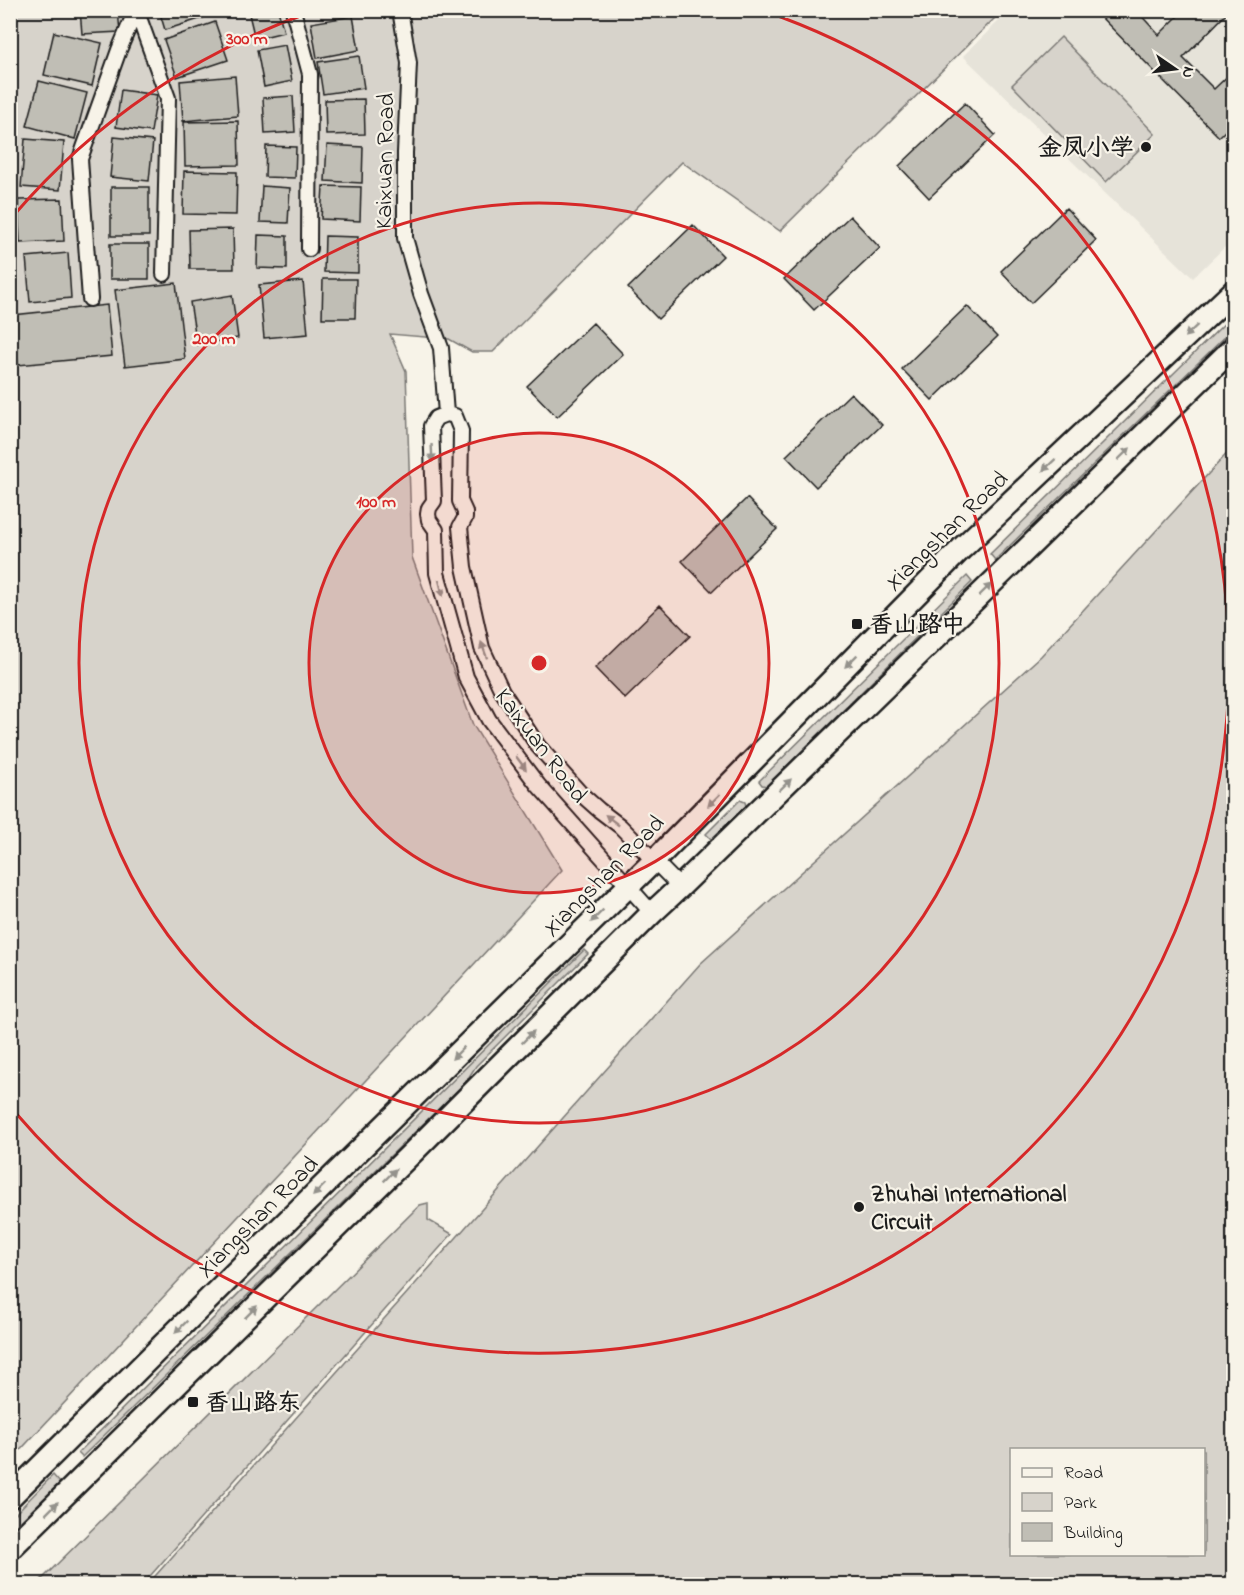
<svg xmlns="http://www.w3.org/2000/svg" width="1244" height="1595" font-family="'Indie Flower','LXGW WenKai TC',sans-serif">
<style>
.built{fill:#e6e3d9}
.green{fill:#d7d3cb;stroke:#7a7874;stroke-width:1.5;fill-rule:evenodd}
.building{fill:#c0beb5;stroke:#1c1c1c;stroke-width:1.5}
.lines{fill:none;stroke-linecap:round;stroke-linejoin:round}
.street-casing{stroke:#1c1c1c;stroke-width:18}
.primary-casing{stroke:#1c1c1c;stroke-width:26}
.street{stroke:#f7f3e8;stroke-width:14}
.primary{stroke:#f7f3e8;stroke-width:21}
.oneway{fill:#94928c}
.ring{fill:none;stroke:#d62828;stroke-width:3}
.poi-dot{fill:#1c1c1c;stroke:#f7f3e8;stroke-width:2}
.labels{text-anchor:middle;stroke-width:4.5;stroke-linejoin:round;paint-order:stroke}
.poi-label{font-size:24px;font-weight:bold;fill:#1c1c1c;stroke:#f7f3e8;text-anchor:start}
.street-label{font-size:24px;fill:#1c1c1c;stroke:#f7f3e8}
.centre{fill:#d62828;stroke:#f7f3e8;stroke-width:3}
.ring-label{font-size:18px;text-anchor:middle;font-weight:bold;fill:#d62828;stroke:#f7f3e8;stroke-width:4.5;stroke-linejoin:round;paint-order:stroke}
</style>
<rect width="100%" height="100%" fill="#f7f3e8"/>
<filter id="ink" filterUnits="userSpaceOnUse"><feTurbulence type="fractalNoise" baseFrequency=".0167" numOctaves="2"/><feDisplacementMap in="SourceGraphic" scale="12" xChannelSelector="R" yChannelSelector="G"/><feConvolveMatrix kernelMatrix="1 2 1 2 8 2 1 2 1" color-interpolation-filters="sRGB"/></filter>
<g filter="url(#ink)">
<!-- built -->
<path class="built" d="M 1009,11 L 1233,11 L 1233,239 L 1193,278 L 963,56 Z"/>
<!-- green -->
<path class="green" d="M 11,11 L 1002,11 L 780,231 L 682,162 L 493,352 L 472,352 L 449,339 L 390,334 L 406,371 L 412,557 L 473,725 L 562,870 L 11,1460 Z
M 1061,37 L 1155,134 L 1106,182 L 1012,85 Z
M 1233,315 L 1233,328 L 1232,330 L 995,560 L 990,554 Z
M 1233,447 L 1233,1584 L 148,1584 L 700,964 L 1041,656 ZM 1012,1450 L 1204,1450 L 1204,1554 L 1012,1554 Z
M 967,576 L 972,582 L 767,786 L 762,785 L 759,781 Z
M 740,800 L 745,802 L 746,806 L 712,840 L 706,834 Z
M 584,950 L 588,954 L 476,1066 L 465,1083 L 82,1457 L 78,1453 Z
M 428,1203 L 428,1220 L 452,1234 L 143,1584 L 37,1584 L 420,1205 Z
M 53,1475 L 60,1483 L 11,1532 L 11,1518 Z"/>
<!-- building -->
<path class="building" d="M 80,10 L 118,10 L 120,32 L 82,34 Z
M 159,10 L 213,10 L 215,14 L 165,30 Z
M 248,10 L 278,10 L 284,32 L 255,39 Z
M 1094,10 L 1136,10 L 1159,35 L 1184,10 L 1230,10 L 1183,58 L 1214,89 L 1234,70 L 1234,122 L 1219,137 Z
M 353,16 L 359,50 L 317,58 L 311,23 Z
M 215,22 L 228,60 L 177,77 L 164,40 Z
M 54,32 L 102,43 L 92,86 L 44,75 Z
M 285,45 L 292,81 L 264,87 L 257,50 Z
M 359,56 L 364,88 L 323,94 L 318,62 Z
M 235,76 L 238,116 L 183,121 L 180,81 Z
M 39,81 L 87,93 L 75,139 L 27,126 Z
M 121,90 L 157,95 L 151,132 L 116,127 Z
M 293,96 L 295,132 L 265,134 L 263,98 Z
M 364,99 L 365,134 L 326,135 L 325,100 Z
M 965,103 L 995,135 L 929,198 L 899,166 Z
M 238,121 L 239,165 L 185,166 L 184,122 Z
M 114,137 L 153,141 L 149,181 L 110,177 Z
M 25,139 L 64,142 L 60,190 L 21,187 Z
M 327,145 L 363,147 L 362,183 L 325,181 Z
M 266,146 L 296,147 L 295,178 L 265,177 Z
M 184,171 L 237,172 L 236,215 L 183,214 Z
M 262,186 L 290,188 L 288,223 L 260,222 Z
M 323,186 L 361,187 L 360,221 L 321,219 Z
M 111,187 L 149,187 L 149,236 L 111,236 Z
M 62,199 L 64,241 L 20,243 L 18,200 Z
M 1066,208 L 1096,240 L 1031,303 L 1001,271 Z
M 850,216 L 880,248 L 814,310 L 784,279 Z
M 693,225 L 723,256 L 658,319 L 628,288 Z
M 233,229 L 234,269 L 190,269 L 189,230 Z
M 258,235 L 287,236 L 287,269 L 257,268 Z
M 325,236 L 358,237 L 358,273 L 324,272 Z
M 110,244 L 149,244 L 149,279 L 110,279 Z
M 68,253 L 71,298 L 30,302 L 26,257 Z
M 323,279 L 356,279 L 355,318 L 322,318 Z
M 303,281 L 308,334 L 264,338 L 259,285 Z
M 176,283 L 185,359 L 125,366 L 115,290 Z
M 232,295 L 238,338 L 197,345 L 190,302 Z
M 107,305 L 112,356 L 18,365 L 13,315 Z
M 967,306 L 997,337 L 932,400 L 902,369 Z
M 593,323 L 623,354 L 557,417 L 527,386 Z
M 851,393 L 882,425 L 816,487 L 786,456 Z
M 747,498 L 777,529 L 712,592 L 682,561 Z
M 660,605 L 690,636 L 625,699 L 595,668 Z"/>
<g class="lines">
<defs>
<path id="street" d="M 293,10 L 310,74 L 309,249
M 400,10 L 409,63 L 405,153 L 405,238 L 421,294 L 441,348 L 446,414
M 137,12 L 168,98 L 164,274
M 90,299 L 80,159 L 119,50 L 136,10
M 652,913 L 538,785 L 489,720 L 466,677 L 437,573 L 436,530 L 429,520 L 428,514 L 429,508 L 434,501 L 431,426 L 436,418 L 446,414 L 455,416 L 461,431 L 460,501 L 465,512 L 465,518 L 460,527 L 464,567 L 482,648 L 502,691 L 538,746 L 581,794 L 599,810 L 620,826 L 680,887"/>
<path id="primary" d="M 10,1497 L 270,1238 L 654,861 L 962,548 L 1234,291
M 10,1549 L 414,1151 L 652,913 L 680,887 L 1234,347"/>
</defs>
<!-- street casing -->
<use href="#street" class="street-casing"/>
<!-- primary casing -->
<use href="#primary" class="primary-casing"/>
<!-- street -->
<use href="#street" class="street"/>
<!-- primary -->
<use href="#primary" class="primary"/>
</g>
<!-- one-way arrows -->
<defs><path id="oneway-solid" d="M-6-.8H1V-3.2L6.5 0L1 3.2V.8H-6Z" transform="scale(1.5)"/></defs>
<g class="oneway">
<use href="#oneway-solid" transform="translate(1191 331) rotate(137)"/>
<use href="#oneway-solid" transform="translate(432 453) rotate(87)"/>
<use href="#oneway-solid" transform="translate(1124 454) rotate(-44)"/>
<use href="#oneway-solid" transform="translate(1049 465) rotate(137)"/>
<use href="#oneway-solid" transform="translate(441 588) rotate(76)"/>
<use href="#oneway-solid" transform="translate(985 590) rotate(-44)"/>
<use href="#oneway-solid" transform="translate(484 650) rotate(-110)"/>
<use href="#oneway-solid" transform="translate(851 661) rotate(135)"/>
<use href="#oneway-solid" transform="translate(521 763) rotate(53)"/>
<use href="#oneway-solid" transform="translate(785 785) rotate(-44)"/>
<use href="#oneway-solid" transform="translate(714 800) rotate(135)"/>
<use href="#oneway-solid" transform="translate(612 820) rotate(-142)"/>
<use href="#oneway-solid" transform="translate(597 916) rotate(135)"/>
<use href="#oneway-solid" transform="translate(528 1037) rotate(-45)"/>
<use href="#oneway-solid" transform="translate(458 1053) rotate(135)"/>
<use href="#oneway-solid" transform="translate(390 1175) rotate(-45)"/>
<use href="#oneway-solid" transform="translate(319 1190) rotate(135)"/>
<use href="#oneway-solid" transform="translate(251 1312) rotate(-45)"/>
<use href="#oneway-solid" transform="translate(181 1327) rotate(135)"/>
<use href="#oneway-solid" transform="translate(52 1508) rotate(-45)"/>
</g>
</g>
<!-- distance rings -->
<circle cx="539" cy="663" r="230" fill="#d62828" fill-opacity=".12"/>
<g class="ring">
<circle cx="539" cy="663" r="230"/>
<circle cx="539" cy="663" r="460"/>
<path d="M14 215A690 690 0 0 1 314 11M764 11A690 690 0 1 1 14 1111"/>
</g>
<!-- markers -->
<g class="poi-dot">
<circle cx="1146" cy="147" r="6"/>
<rect x="851" y="618" width="12" height="12" rx="3"/>
<circle cx="859" cy="1207" r="6"/>
<rect x="187" y="1396" width="12" height="12" rx="3"/>
</g>
<g class="labels">
<!-- poi labels -->
<g class="poi-label">
<text x="1134" y="155" text-anchor="end">金凤小学</text>
<text x="869" y="632">香山路中</text>
<text x="871" y="1201">Zhuhai International<tspan x="871" dy="28">Circuit</tspan></text>
<text x="205" y="1410">香山路东</text>
</g>
<!-- street labels -->
<g class="street-label">
<text transform="translate(384 161) rotate(-89)" y="8">Kaixuan Road</text>
<text transform="translate(946 530) rotate(-44)" y="8">Xiangshan Road</text>
<text transform="translate(542 745) rotate(53)" y="8">Kaixuan Road</text>
<text transform="translate(603 875) rotate(-45)" y="8">Xiangshan Road</text>
<text transform="translate(257 1216) rotate(-45)" y="8">Xiangshan Road</text>
</g>
</g>
<circle cx="539" cy="663" r="9" class="centre"/>
<g class="ring-label">
<text x="247" y="44">300 m</text>
<text x="214" y="344">200 m</text>
<text x="376" y="507">100 m</text>
</g>
<!-- margin -->
<rect width="1244" height="1595" fill="none" stroke="#f7f3e8" stroke-width="36"/>
<rect x="18" y="18" width="1208" height="1559" fill="none" stroke="#1c1c1c" stroke-width="2" filter="url(#ink)"/>
<!-- legend -->
<rect x="1010" y="1448" width="195" height="108" fill="#f7f3e8" stroke="#9f9d96" stroke-width="1.5"/>
<rect x="1022" y="1468" width="30" height="9" fill="#f7f3e8" stroke="#9f9d96" stroke-width="1.5"/>
<text x="1064" y="1478" font-size="18" fill="#1c1c1c">Road</text>
<rect x="1022" y="1493" width="30" height="18" fill="#d7d3cb" stroke="#9f9d96" stroke-width="1.5"/>
<text x="1064" y="1508" font-size="18" fill="#1c1c1c">Park</text>
<rect x="1022" y="1523" width="30" height="18" fill="#c0beb5" stroke="#9f9d96" stroke-width="1.5"/>
<text x="1064" y="1538" font-size="18" fill="#1c1c1c">Building</text>
<!-- north arrow -->
<g transform="translate(1175 69) rotate(104)" stroke="#f7f3e8" stroke-width="4.5" paint-order="stroke">
<path d="M0-4.5L10 22L0 15L-10 22Z" fill="#1c1c1c"/>
<text y="-9" font-size="16" font-weight="bold" text-anchor="middle" fill="#1c1c1c">N</text>
</g>
</svg>
